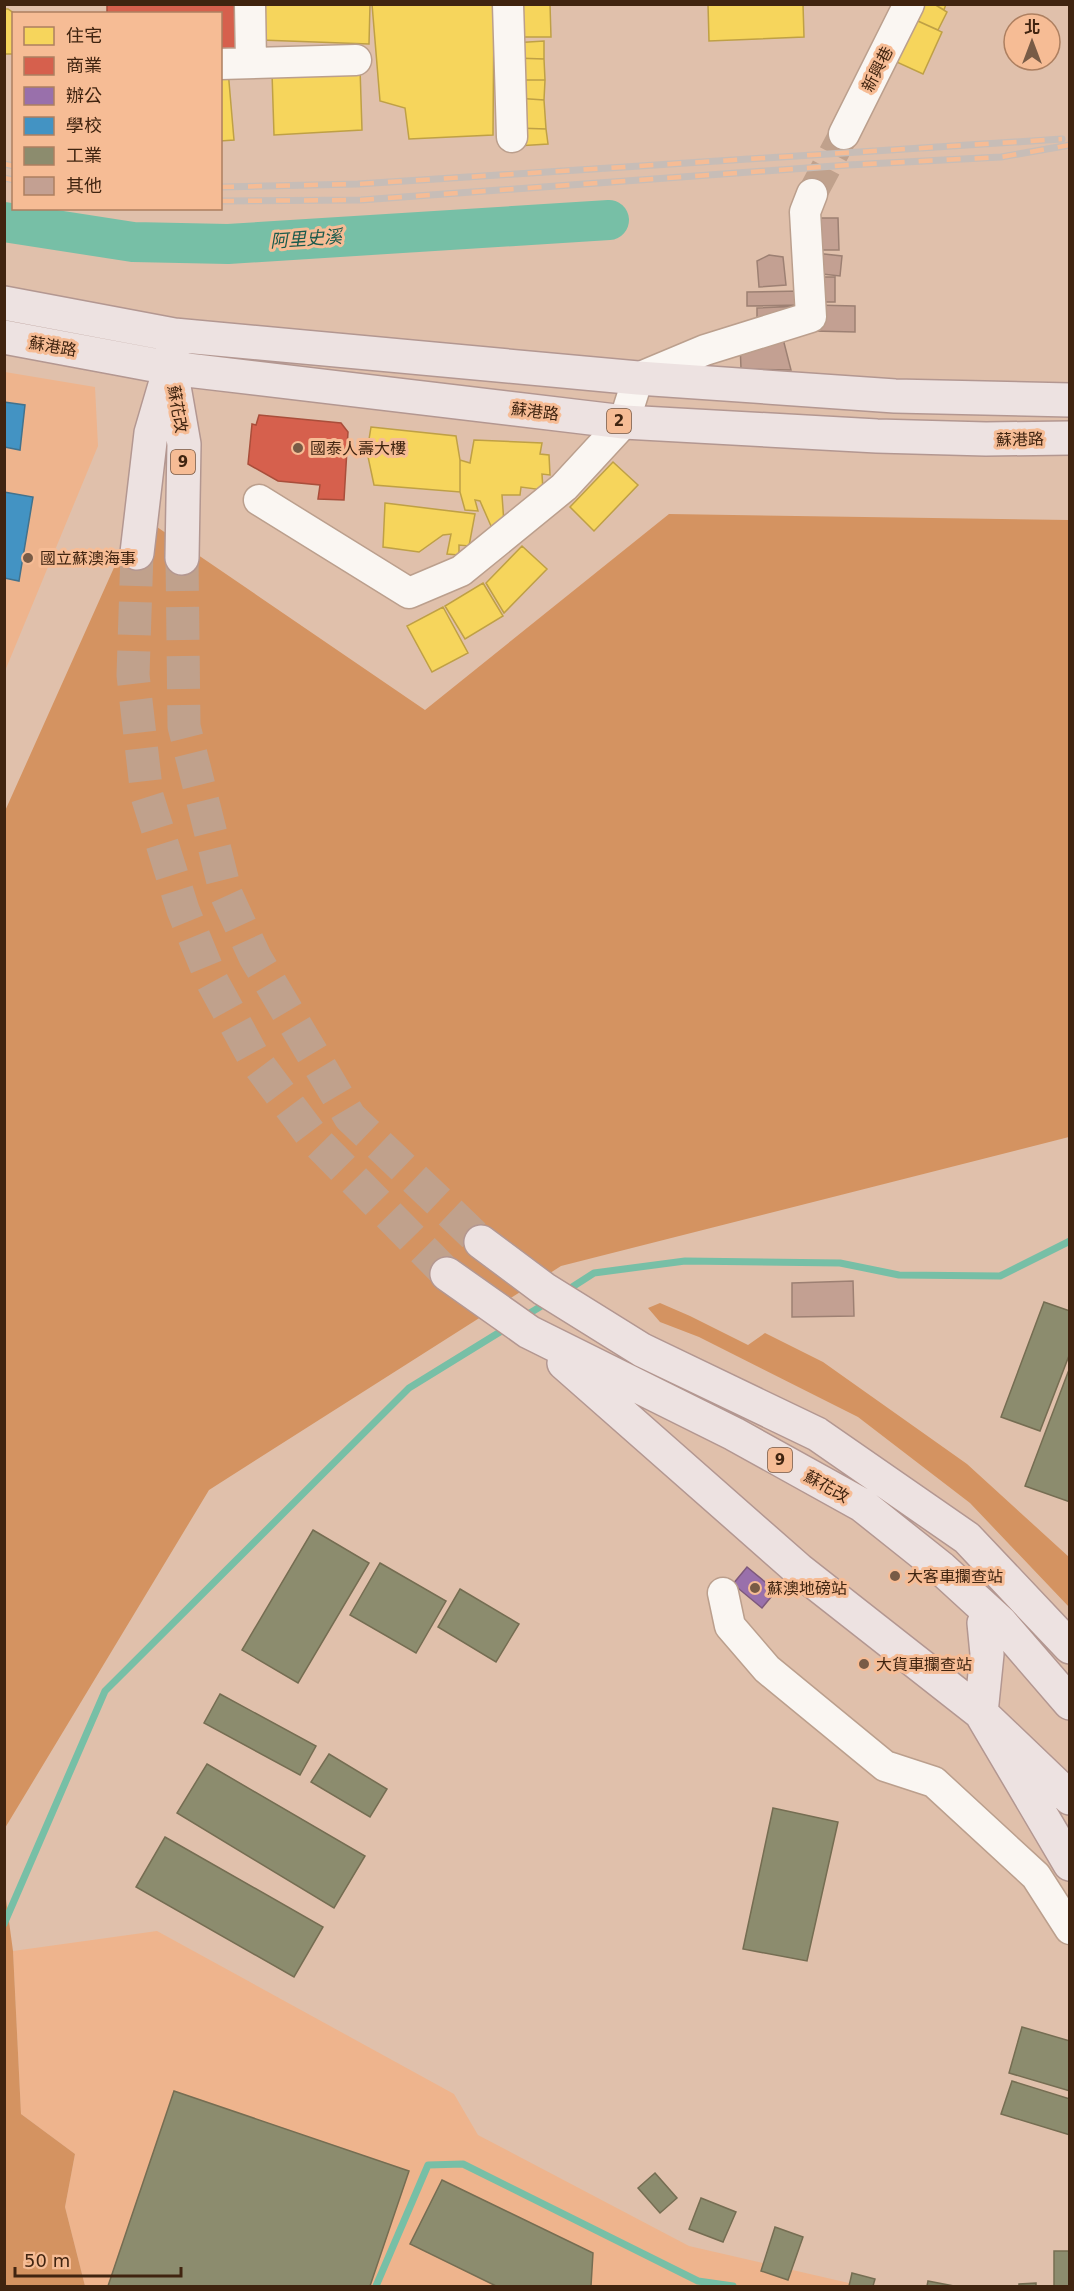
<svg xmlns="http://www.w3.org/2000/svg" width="1074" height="2291" font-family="'DejaVu Sans','Noto Sans TC',sans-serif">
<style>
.built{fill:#eeb48d}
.forest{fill:#d49361}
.homes{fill:#f6d55c;stroke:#bfa045;stroke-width:1.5}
.shops{fill:#d6604d;stroke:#a94e3b;stroke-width:1.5}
.offices{fill:#9970ab;stroke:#7e597c;stroke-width:1.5}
.schools{fill:#4393c3;stroke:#42728d;stroke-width:1.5}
.industry{fill:#8c8c6e;stroke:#756d52;stroke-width:1.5}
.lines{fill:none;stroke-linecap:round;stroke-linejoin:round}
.stream{stroke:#77bfa6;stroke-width:7}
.river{stroke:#77bfa6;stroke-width:40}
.building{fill:#c3a092;stroke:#9d8073;stroke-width:1.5}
.minor-tunnel{stroke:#c0a18c;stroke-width:30;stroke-dasharray:30 15;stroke-linecap:butt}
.major-tunnel{stroke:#c0a18c;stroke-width:33;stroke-dasharray:33 16;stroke-linecap:butt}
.minor-casing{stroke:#bb9f8d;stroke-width:33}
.major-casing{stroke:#b39791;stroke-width:36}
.minor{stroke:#faf6f2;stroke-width:30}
.major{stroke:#ede2e1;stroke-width:33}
.rail-casing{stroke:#c7bdb7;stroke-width:7}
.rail{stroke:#f6bc95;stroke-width:4.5;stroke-dasharray:14;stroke-linecap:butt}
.poi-dot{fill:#785b46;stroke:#f6bc95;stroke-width:2}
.labels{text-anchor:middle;stroke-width:6;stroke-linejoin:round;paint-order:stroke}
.shield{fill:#f6bc95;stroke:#775238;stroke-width:1.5}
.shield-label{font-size:15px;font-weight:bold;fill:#402410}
.street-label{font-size:16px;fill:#402410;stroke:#f6bc95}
.poi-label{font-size:16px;fill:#402410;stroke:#f6bc95;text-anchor:start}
.water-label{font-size:18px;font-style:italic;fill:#1a5a4c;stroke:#f6bc95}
</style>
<rect width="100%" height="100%" fill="#e0c0ab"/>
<!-- built -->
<path class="built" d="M 5,372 L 95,387 L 98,446 L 5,671 Z
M 157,1931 L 454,2094 L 478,2135 L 689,2246 L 862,2286 L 85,2286 L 65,2207 L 75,2154 L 21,2114 L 13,1951 Z"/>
<!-- forest -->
<path class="forest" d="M 138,514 L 425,710 L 669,514 L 1069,520 L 1069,1137 L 561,1266 L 209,1490 L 5,1828 L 5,811 Z
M 660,1303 L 690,1316 L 748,1345 L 765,1333 L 823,1362 L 967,1464 L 1069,1557 L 1069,1607 L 970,1503 L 858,1417 L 699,1337 L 660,1322 L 648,1308 Z
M 5,1892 L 13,1951 L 21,2114 L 75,2154 L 65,2207 L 85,2286 L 5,2286 Z"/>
<!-- homes -->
<path class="homes" d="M 259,4 L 370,4 L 369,44 L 261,40 Z
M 372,4 L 494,4 L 493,135 L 409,139 L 405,108 L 380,101 Z
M 515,4 L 550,4 L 551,37 L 516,37 Z
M 708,4 L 803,4 L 804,37 L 709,41 Z
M 917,4 L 934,4 L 947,12 L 938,30 L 909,17 Z
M 934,4 L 946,4 L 944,10 Z
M 4,9 L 8,9 L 15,14 L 14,54 L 4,54 Z
M 909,17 L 942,32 L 923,74 L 890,59 Z
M 544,41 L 544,59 L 515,58 L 513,43 Z
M 515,58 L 544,59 L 545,80 L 515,80 Z
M 360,68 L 362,130 L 274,135 L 272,73 Z
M 220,70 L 228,70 L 234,140 L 220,141 Z
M 515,80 L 545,80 L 544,100 L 515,98 Z
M 515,98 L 544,100 L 546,129 L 517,128 Z
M 517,128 L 546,129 L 548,144 L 517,146 Z
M 371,427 L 456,436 L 460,460 L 460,492 L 374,485 L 367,452 Z
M 474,440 L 542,443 L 540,454 L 549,455 L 550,475 L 542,474 L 543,490 L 521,487 L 520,495 L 502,495 L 504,523 L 491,526 L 480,501 L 475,500 L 478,511 L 465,510 L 460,492 L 460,460 L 470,463 Z
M 613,462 L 638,485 L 594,531 L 570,507 Z
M 385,503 L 475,514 L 469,546 L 459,545 L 459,555 L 447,554 L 451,534 L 443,535 L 419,552 L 383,547 Z
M 522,546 L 547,569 L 504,613 L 486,583 Z
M 483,583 L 503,616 L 465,639 L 445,606 Z
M 443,607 L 468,653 L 432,672 L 407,626 Z"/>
<!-- shops -->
<path class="shops" d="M 107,4 L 234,4 L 237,54 L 220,54 L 220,14 L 107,14 Z
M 259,415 L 341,423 L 348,432 L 344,500 L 318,499 L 320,485 L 278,481 L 248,464 L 252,424 L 256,425 Z"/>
<!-- offices -->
<path class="offices" d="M 747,1567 L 776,1591 L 762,1608 L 733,1584 Z"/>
<!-- schools -->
<path class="schools" d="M 4,402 L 25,405 L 20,450 L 4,447 Z
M 4,492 L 33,497 L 19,581 L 4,578 Z"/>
<!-- industry -->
<path class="industry" d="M 1044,1302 L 1070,1311 L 1070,1353 L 1040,1431 L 1001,1417 Z
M 1070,1367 L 1070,1502 L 1025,1486 Z
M 313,1530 L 369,1563 L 298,1683 L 242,1650 Z
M 380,1563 L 446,1601 L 416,1653 L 350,1615 Z
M 460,1589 L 519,1624 L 496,1662 L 438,1627 Z
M 220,1694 L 316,1746 L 300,1775 L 204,1723 Z
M 329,1754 L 387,1789 L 370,1817 L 311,1782 Z
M 207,1764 L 365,1856 L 334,1908 L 177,1813 Z
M 773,1808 L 838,1822 L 807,1961 L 743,1949 Z
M 165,1837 L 323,1927 L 294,1977 L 136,1887 Z
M 1022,2027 L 1070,2041 L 1070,2091 L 1009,2073 Z
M 1012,2081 L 1070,2099 L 1070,2135 L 1001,2114 Z
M 174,2091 L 409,2171 L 370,2286 L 108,2286 Z
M 655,2173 L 677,2198 L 660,2213 L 638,2188 Z
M 442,2180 L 593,2253 L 591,2286 L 496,2286 L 410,2244 Z
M 701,2198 L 736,2212 L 723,2242 L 689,2229 Z
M 775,2227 L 803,2237 L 788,2280 L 761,2271 Z
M 1054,2251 L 1070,2251 L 1070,2286 L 1054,2286 Z
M 852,2273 L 875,2279 L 873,2286 L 849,2286 Z
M 928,2281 L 954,2286 L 927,2286 Z
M 1036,2283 L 1036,2286 L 1019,2286 L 1019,2284 Z"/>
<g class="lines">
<!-- stream -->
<path class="stream" d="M 566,1291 L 594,1273 L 685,1261 L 840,1263 L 899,1275 L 1000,1276 L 1070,1241
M 525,1316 L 548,1302
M 4,1924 L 105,1691 L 409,1388 L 508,1327
M 376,2286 L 428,2165 L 463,2164 L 698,2281 L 733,2286"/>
<!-- river -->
<path class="river" d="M 4,222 L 133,242 L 228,244 L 609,220"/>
</g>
<!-- building -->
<path class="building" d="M 817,218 L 838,218 L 839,250 L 818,250 Z
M 815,253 L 842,256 L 840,276 L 813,273 Z
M 769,255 L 783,257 L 786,285 L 759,287 L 757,261 Z
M 814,277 L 835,277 L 835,302 L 814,302 Z
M 801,291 L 801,305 L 747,306 L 747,292 Z
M 814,305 L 855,306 L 855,332 L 813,331 Z
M 804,306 L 757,319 L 757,308 Z
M 781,331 L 791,370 L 741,369 L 740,342 Z
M 853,1281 L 854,1316 L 792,1317 L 792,1283 Z"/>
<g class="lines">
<!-- minor-tunnel -->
<path class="minor-tunnel" d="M 812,194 L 844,134"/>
<!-- major-tunnel -->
<path class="major-tunnel" d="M 137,553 L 133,675 L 147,796 L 183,910 L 212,981 L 255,1060 L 315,1140 L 447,1274
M 182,558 L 184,726 L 226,894 L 255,957 L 350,1117 L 481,1242"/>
<defs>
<path id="minor" d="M 250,4 L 251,63
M 508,4 L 512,137
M 220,64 L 356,60
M 844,134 L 909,4
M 259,500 L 409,593 L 461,571 L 564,487 L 624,422 L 638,378 L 705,350 L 811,317 L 805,212 L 812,194
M 723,1593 L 730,1626 L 767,1669 L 885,1766 L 934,1782 L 1036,1876 L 1070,1929"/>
<path id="major" d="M 4,303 L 174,335 L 638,378 L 895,396 L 1070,400
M 4,337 L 170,368 L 624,422 L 877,436 L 986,439 L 1070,438
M 172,375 L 184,444 L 182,558
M 137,553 L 151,433 L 170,368 L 173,346
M 481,1242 L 544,1289 L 642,1350 L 817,1434 L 967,1538 L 1070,1647
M 447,1274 L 529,1332 L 734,1434 L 862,1505 L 941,1568 L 1001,1623 L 1070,1703
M 564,1363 L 799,1570 L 981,1713 L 1070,1798
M 984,1623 L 987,1654 L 981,1713 L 1070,1864"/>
</defs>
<!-- minor casing -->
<use href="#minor" class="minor-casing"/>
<!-- major casing -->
<use href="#major" class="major-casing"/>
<!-- minor -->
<use href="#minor" class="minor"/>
<!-- major -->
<use href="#major" class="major"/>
<defs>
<path id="rail" d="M 4,164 L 14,166
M 4,178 L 14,180
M 220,187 L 358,184 L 1062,139
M 220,201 L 361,200 L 848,165 L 1001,157 L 1070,145"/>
</defs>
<!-- rail casing -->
<use href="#rail" class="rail-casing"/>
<!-- rail -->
<use href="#rail" class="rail"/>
</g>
<!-- markers -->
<g class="poi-dot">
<circle cx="298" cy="448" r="6"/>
<circle cx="28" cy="558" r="6"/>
<circle cx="895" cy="1576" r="6"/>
<circle cx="755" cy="1588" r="6"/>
<circle cx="864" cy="1664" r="6"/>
</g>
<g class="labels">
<!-- shield labels -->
<g class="shield">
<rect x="607" y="409" width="24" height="24" rx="4.5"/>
<rect x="171" y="450" width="24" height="24" rx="4.5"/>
<rect x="768" y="1448" width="24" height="24" rx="4.5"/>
</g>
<g class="shield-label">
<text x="619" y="426">2</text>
<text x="183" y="467">9</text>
<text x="780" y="1465">9</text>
</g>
<!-- street labels -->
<g class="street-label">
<text transform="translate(877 69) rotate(-63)" y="6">新興巷</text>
<text transform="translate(53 346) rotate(10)" y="6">蘇港路</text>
<text transform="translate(178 409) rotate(80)" y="6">蘇花改</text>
<text transform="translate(535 411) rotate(7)" y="6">蘇港路</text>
<text transform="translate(1020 439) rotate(-1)" y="6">蘇港路</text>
<text transform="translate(827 1486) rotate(29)" y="6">蘇花改</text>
</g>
<!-- poi labels -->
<g class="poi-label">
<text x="310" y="454">國泰人壽大樓</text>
<text x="40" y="564">國立蘇澳海事</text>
<text x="907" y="1582">大客車攔查站</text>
<text x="767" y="1594">蘇澳地磅站</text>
<text x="876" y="1670">大貨車攔查站</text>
</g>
<!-- water labels -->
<g class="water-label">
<text transform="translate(306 239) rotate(-4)" y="6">阿里史溪</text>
</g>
</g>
<!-- border -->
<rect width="1074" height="2291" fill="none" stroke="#402410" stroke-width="12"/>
<!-- legend -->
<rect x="12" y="12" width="210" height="198" fill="#f6bc95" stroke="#ad7f60" stroke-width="1.5"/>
<rect x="24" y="27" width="30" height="18" fill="#f6d55c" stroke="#ad7f60" stroke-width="1.5"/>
<text x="66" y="42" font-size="18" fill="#402410">住宅</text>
<rect x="24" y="57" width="30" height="18" fill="#d6604d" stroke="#ad7f60" stroke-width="1.5"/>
<text x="66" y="72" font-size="18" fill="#402410">商業</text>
<rect x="24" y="87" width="30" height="18" fill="#9970ab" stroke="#ad7f60" stroke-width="1.5"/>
<text x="66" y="102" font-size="18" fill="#402410">辦公</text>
<rect x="24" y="117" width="30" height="18" fill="#4393c3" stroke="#ad7f60" stroke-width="1.5"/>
<text x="66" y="132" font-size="18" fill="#402410">學校</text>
<rect x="24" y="147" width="30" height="18" fill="#8c8c6e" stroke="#ad7f60" stroke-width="1.5"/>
<text x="66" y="162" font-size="18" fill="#402410">工業</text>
<rect x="24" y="177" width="30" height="18" fill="#c3a092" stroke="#ad7f60" stroke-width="1.5"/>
<text x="66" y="192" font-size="18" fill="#402410">其他</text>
<!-- north arrow -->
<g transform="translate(1032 42)"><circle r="28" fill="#f6bc95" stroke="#ad7f60" stroke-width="1.5"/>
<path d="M0-4.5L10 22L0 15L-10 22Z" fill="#785b46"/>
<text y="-9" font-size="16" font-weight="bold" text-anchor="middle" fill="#402410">北</text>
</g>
<!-- scale -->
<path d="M15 2267v9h166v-9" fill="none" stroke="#402410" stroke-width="3"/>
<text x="24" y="2267" font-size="18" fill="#402410" stroke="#f6bc95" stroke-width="4.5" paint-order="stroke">50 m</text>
</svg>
